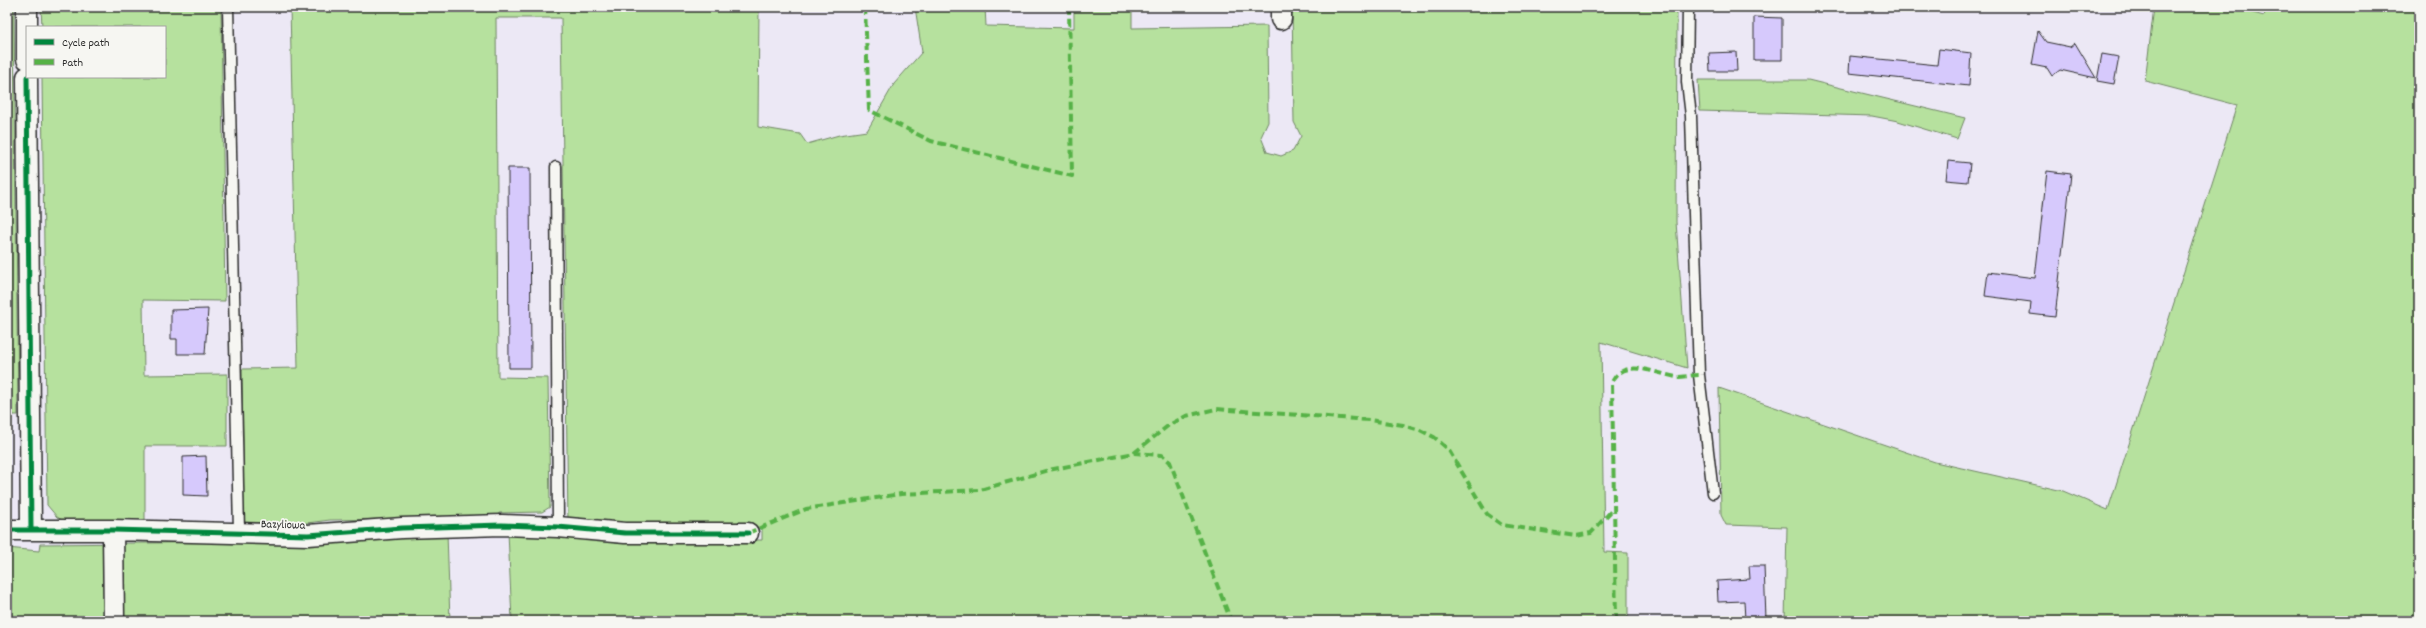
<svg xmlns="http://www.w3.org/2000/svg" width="2426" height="628" font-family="Dekko,sans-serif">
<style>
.green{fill:#b6e19e;stroke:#708664}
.building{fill:#d6c9fc;stroke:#2b2b2b}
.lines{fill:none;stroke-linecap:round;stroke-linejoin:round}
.lane-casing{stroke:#2b2b2b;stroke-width:13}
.street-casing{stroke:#2b2b2b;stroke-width:23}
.lane{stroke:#f6f6f2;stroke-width:10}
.street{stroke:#f6f6f2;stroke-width:20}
.quiet{stroke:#56b246;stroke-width:4;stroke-dasharray:8 4;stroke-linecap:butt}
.cycleway-casing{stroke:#f6f6f2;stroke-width:8}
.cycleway{stroke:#00873e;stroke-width:5}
.labels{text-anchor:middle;stroke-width:3.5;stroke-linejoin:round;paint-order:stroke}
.street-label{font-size:12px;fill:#2b2b2b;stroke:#f6f6f2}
</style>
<rect width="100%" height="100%" fill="#ece8f5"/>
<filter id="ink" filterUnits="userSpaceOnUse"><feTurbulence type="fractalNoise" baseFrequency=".025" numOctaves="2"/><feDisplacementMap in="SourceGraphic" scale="8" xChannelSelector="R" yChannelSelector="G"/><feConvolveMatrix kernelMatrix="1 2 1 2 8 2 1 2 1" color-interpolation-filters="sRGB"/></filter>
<g filter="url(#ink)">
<!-- green -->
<path class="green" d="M 7,7 L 14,7 L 18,415 L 7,415 Z
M 41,7 L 221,7 L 225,301 L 143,300 L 144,375 L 227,374 L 227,446 L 145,446 L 145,523 L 69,524 L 57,517 L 47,505 L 42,77 L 165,77 L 165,27 L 42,27 Z
M 290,7 L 759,7 L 758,127 L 800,134 L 807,144 L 839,135 L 867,131 L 894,84 L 922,52 L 915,7 L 985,7 L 986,26 L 1074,28 L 1074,7 L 1132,7 L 1132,28 L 1267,26 L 1268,122 L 1261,137 L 1267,152 L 1281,156 L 1293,151 L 1301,136 L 1294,122 L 1292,7 L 1677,7 L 1676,222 L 1687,368 L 1601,342 L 1604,552 L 1628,553 L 1628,621 L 512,621 L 508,532 L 609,542 L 762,540 L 762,528 L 656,528 L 568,522 L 561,18 L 496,18 L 498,377 L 548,378 L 550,507 L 542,512 L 499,513 L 498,517 L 330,520 L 299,524 L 244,522 L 242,369 L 298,368 Z
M 2154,7 L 2231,7 L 2264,16 L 2267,7 L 2419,7 L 2419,621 L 1785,621 L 1787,527 L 1726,525 L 1721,515 L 1719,388 L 1935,462 L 2063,491 L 2108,510 L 2237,105 L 2145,81 Z
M 1698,80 L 1808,80 L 1965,118 L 1957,139 L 1898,121 L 1872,116 L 1700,111 Z
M 447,533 L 450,621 L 7,621 L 7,548 L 39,551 L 40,544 L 247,542 Z"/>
<!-- building -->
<path class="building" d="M 1754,17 L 1782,18 L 1782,60 L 1754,60 Z
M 2038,31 L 2046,42 L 2070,47 L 2075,43 L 2096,78 L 2060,70 L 2052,76 L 2047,68 L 2032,65 Z
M 1939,49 L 1971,53 L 1969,86 L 1849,73 L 1850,56 L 1937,65 Z
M 1736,52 L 1737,71 L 1710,71 L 1709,53 Z
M 2102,54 L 2119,57 L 2114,84 L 2097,81 Z
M 1948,161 L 1970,163 L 1968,182 L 1946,180 Z
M 508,168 L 530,168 L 531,368 L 509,368 Z
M 2047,171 L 2071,174 L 2055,317 L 2030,314 L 2031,302 L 1985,296 L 1988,272 L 2035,278 Z
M 208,309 L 205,354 L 177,354 L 177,339 L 171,339 L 171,310 Z
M 206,456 L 207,496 L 183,495 L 183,457 Z
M 1749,566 L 1764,566 L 1766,619 L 1745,620 L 1744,601 L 1718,602 L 1717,581 L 1750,579 Z"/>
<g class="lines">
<defs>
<path id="lane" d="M 228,7 L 239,532
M 1688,7 L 1687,82 L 1691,116 L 1699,375 L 1713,493
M 556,167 L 558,527"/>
<path id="street" d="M 27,7 L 27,59
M 1281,7 L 1281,19
M 27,77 L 31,530
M 7,530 L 113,530 L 308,535 L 402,528 L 502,525 L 558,527 L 625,533 L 748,533
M 113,530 L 114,621"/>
</defs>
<!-- lane casing -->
<use href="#lane" class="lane-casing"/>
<!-- street casing -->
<use href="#street" class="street-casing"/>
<!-- lane -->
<use href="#lane" class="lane"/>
<!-- street -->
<use href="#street" class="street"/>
<!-- quiet -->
<path class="quiet" d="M 865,7 L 869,110 L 931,141 L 1072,176 L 1069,7
M 1134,453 L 1169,425 L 1186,416 L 1216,409 L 1369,420 L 1403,425 L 1420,430 L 1434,437 L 1448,449 L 1487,514 L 1502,525 L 1576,536 L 1591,533 L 1614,508
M 748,533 L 806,509 L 901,494 L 980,490 L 1049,470 L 1134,453 L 1162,455 L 1170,462 L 1231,621
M 1616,621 L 1612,382 C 1624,357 1656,374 1677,377 C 1684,377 1692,375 1699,375"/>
<defs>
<path id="cycleway" d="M 27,77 L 31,530
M 7,530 L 113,530 L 308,535 L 402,528 L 502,525 L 558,527 L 625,533 L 748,533"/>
</defs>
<!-- cycleway casing -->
<use href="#cycleway" class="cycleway-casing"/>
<!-- cycleway -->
<use href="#cycleway" class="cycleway"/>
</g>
</g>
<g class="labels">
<!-- street labels -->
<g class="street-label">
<text transform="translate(283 524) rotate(2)" y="4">Bazyliowa</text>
</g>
</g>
<!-- margin -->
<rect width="2426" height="628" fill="none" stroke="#f6f6f2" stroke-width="24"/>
<rect x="12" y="12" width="2402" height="604" fill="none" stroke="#2b2b2b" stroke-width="1.5" filter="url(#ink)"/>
<!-- legend -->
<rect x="26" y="26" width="140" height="52" fill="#f6f6f2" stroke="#a5a5a2"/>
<rect x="34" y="39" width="20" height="6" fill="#00873e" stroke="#a5a5a2"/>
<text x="62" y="46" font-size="12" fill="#2b2b2b">Cycle path</text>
<rect x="34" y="59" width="20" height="6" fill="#56b246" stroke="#a5a5a2"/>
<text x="62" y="66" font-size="12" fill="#2b2b2b">Path</text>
</svg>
